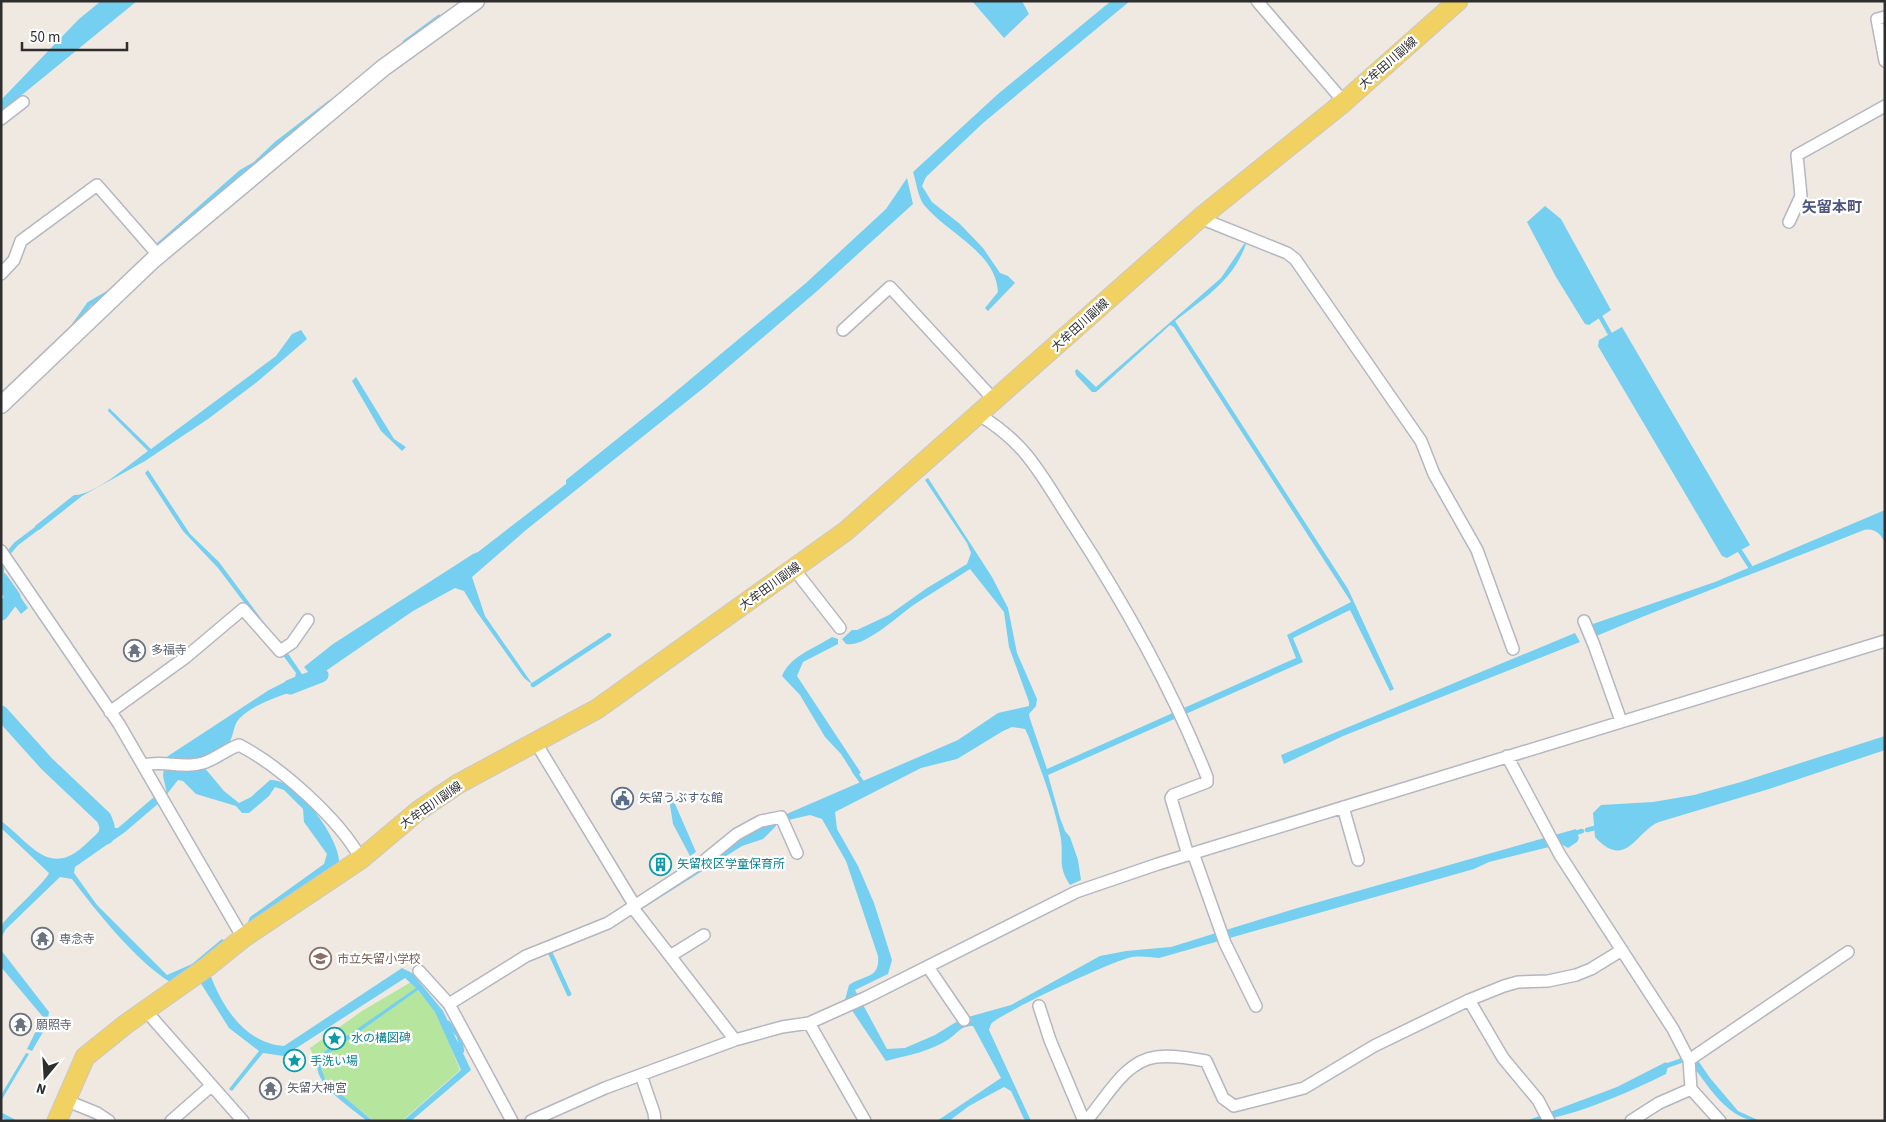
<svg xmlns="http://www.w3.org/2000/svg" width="1886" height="1122" font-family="'Source Sans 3','Noto Sans JP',sans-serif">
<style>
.green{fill:#b6e59e}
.water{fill:#75cff0}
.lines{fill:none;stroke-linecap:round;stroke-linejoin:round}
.stream{stroke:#75cff0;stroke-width:4.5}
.canal{stroke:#75cff0;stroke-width:15}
.street-casing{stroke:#b4b7c1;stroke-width:14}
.secondary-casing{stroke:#b4b7c1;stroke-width:19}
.primary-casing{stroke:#c9c9c9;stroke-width:21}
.street{stroke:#fff;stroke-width:11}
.secondary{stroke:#fff;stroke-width:16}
.primary{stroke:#f2d163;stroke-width:19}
.labels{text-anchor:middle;stroke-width:4.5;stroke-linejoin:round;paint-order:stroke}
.street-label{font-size:12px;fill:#2e2e2e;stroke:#fff}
.worship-label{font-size:12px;fill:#5b616d;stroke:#fff;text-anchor:start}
.service-label{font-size:12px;fill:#4e5e75;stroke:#fff;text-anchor:start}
.culture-label{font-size:12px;fill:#0d838f;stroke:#fff;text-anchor:start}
.education-label{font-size:12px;fill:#785e54;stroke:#fff;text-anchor:start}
.quarter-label{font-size:15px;font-weight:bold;fill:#4d5680;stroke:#fff}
</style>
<rect width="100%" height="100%" fill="#efe9e1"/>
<!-- green -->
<path class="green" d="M 411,982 L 437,1013 L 460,1070 L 402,1121 L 374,1121 L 343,1097 L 324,1079 L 310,1048 L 362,1011 Z"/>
<!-- water -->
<path class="water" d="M 101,1 L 137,1 L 1,112 L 1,100 L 79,19 Z
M 972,1 L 1022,1 L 1029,14 L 1004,38 Z
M 1111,1 L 1130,1 L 983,123 L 926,177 L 922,186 L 932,202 L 960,224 L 983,248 L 1000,273 L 1008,276 L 1015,283 L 988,311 L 985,308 L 998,292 C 996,252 947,233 924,205 C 918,197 916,181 913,172 L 998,94 Z
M 907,178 L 913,204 L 816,292 L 706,386 L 526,530 L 472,577 L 485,616 L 533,685 L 524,678 L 476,611 L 464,591 L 455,588 L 413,611 L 314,679 L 304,667 L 333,644 L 473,554 L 478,552 L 566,484 L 566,480 L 662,403 L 806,283 L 886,209 Z
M 1545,206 L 1561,219 L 1611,310 L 1589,325 L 1585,324 L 1556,277 L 1527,222 Z
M 1244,244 L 1246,244 C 1233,281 1204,298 1175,321 L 1348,589 L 1394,689 L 1390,691 L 1350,610 L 1293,638 L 1303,662 L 1048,775 L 1060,818 L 1065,831 L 1070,837 L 1078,860 L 1081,880 L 1070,885 C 1056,864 1065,856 1060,834 C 1053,800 1040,768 1028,735 L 1025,729 L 1012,727 L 1003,731 L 957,759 L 921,768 L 835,812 L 837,829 L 858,866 L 874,903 L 892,960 L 888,974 L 855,990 L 887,1049 L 905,1048 L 935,1035 L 961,1019 L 1011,1005 L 1100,956 L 1126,951 L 1171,947 L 1294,909 L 1576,829 L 1579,838 L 1577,842 L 1568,848 L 1561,844 L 1489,862 L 1474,869 L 1159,958 C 1148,957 1138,955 1128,958 C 1109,963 1000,1013 991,1024 L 989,1030 L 1031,1121 L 1025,1121 L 1011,1091 L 1004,1087 L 969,1106 L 949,1121 L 937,1121 L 1001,1078 L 973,1026 C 960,1026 958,1033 949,1039 C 929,1052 909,1055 886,1061 L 845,1000 L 849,985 C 865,974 880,979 878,956 L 846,861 L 822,819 L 810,815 L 784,821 L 782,816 L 958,740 L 998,713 L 1029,706 L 1029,702 L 1009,647 L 1004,612 L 970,569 C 952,581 933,592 915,604 C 900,614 865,648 846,644 L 842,639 L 852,630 L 857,630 L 889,615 L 927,588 L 967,564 L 971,553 L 967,543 L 925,480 L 928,478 L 992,577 L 1008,608 L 1017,653 L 1037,699 L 1036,706 L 1029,714 L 1030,719 L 1047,769 L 1296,658 L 1287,635 L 1351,602 L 1174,327 L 1170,325 L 1096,392 L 1092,392 L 1076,375 L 1075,371 L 1077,369 L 1096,387 L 1221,278 Z
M 1622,327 L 1750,545 L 1727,558 L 1722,556 L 1598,346 L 1599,340 Z
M 301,330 L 307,339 L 257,382 L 208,419 L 145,461 L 82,496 L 39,530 L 35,529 L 35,526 L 74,495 C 94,496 131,463 148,451 L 108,411 L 109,408 L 151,449 L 276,356 L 292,334 Z
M 356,377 L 394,439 L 406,447 L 402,451 L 381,431 L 352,381 Z
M 148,470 L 190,534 L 219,562 L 274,636 L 271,638 L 218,568 L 183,531 L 145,473 Z
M 1885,510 L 1885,543 C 1881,534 1875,528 1864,530 C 1774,566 1683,599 1594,637 L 1587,626 L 1715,582 Z
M 1,561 L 4,565 L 4,573 L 28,608 L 21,614 L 15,606 L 11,606 L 4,612 L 1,609 C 6,601 8,598 1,591 Z
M 1575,633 L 1580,642 L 1343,736 L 1284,764 L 1281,755 Z
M 832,637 L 838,639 L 838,644 L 803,662 L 797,676 L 859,770 L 861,773 L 855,776 L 841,754 L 825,737 L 800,695 L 782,676 C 790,656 815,648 832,637 Z
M 287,652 L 310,686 C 289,693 255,702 239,719 C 233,725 234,737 228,744 C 217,759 179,764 162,760 L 269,690 L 295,677 L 296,673 L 282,654 Z
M 1885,736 L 1885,750 L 1769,789 L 1659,822 C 1636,831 1626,871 1595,837 L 1593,813 L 1601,805 L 1653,802 L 1694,795 L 1741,782 Z
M 203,766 L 224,791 L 239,803 L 251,797 L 270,780 C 296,777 343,842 339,865 L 251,924 L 248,922 L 250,917 L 324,864 L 327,854 L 304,822 L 303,809 L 284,790 L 275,787 L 269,796 L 249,813 L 242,813 L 236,806 L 196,794 L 183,781 L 178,780 L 167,794 L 163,776 L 164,768 C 177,773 191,771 203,766 Z
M 669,790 L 696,852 L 690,856 L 673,824 L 670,805 L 664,793 Z
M 154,797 L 159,803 L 125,832 L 75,867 L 74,873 L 97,905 L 167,975 L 192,964 L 222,939 L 226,941 L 225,943 L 170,982 C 136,961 96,911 72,879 L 60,877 L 6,929 L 1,938 L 1,926 L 4,922 C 12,912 47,880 49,873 L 1,828 L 1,821 C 33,845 50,880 88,842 C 94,836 104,830 102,820 L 106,817 L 115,828 L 118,828 Z
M 775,822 L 776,826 L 763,839 L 742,846 L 634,914 L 634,906 L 733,835 Z
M 1,950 L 49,1012 L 47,1025 L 32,1051 L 27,1049 L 43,1017 L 1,967 Z
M 402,968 L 412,973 L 443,1011 L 471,1070 L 411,1121 L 403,1121 L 461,1070 L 435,1012 L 418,990 L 321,1059 L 321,1068 L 326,1082 L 373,1121 L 367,1121 C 351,1107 303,1079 321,1054 L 416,988 L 405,978 L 284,1056 L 263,1053 L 232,1091 L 229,1089 L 259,1051 L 229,1028 L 200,982 L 210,974 C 222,1007 246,1044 284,1046 Z
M 26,1053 L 29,1054 L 1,1101 L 1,1095 Z
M 1697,1059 L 1710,1078 L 1738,1111 L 1760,1121 C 1730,1121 1710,1089 1693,1066 L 1694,1060 Z
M 1666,1062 L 1668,1066 L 1666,1074 C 1629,1092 1566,1121 1526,1121 L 1617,1087 Z"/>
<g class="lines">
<!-- stream -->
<path class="stream" d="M 405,42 L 439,17
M 155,248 L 241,172 L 255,164 L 277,143 L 329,103
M 1601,318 L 1610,334
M 74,325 L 89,304 L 108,293
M 1740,551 L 1751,568
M 1,562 L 16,544 L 40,526
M 533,685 L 609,635
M 854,771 L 864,785
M 1587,830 L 1598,827
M 1572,834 L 1582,831
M 549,950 L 569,994
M 448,1023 L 459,1036 L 462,1051
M 1663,1067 L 1686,1059
M 1,1115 L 13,1121"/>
<!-- canal -->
<path class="canal" d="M 1,580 L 13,597 L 1,613
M 290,687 L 321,675
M 1,713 L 47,764 L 104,818 L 107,826 L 106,837"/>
<defs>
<path id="street" d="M 1257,1 L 1344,102
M 1885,17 L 1877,19 L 1885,61
M 1,119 L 23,102
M 1200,218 L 1287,253 L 1295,259 L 1421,441 L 1434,474 L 1477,550 L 1513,649
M 1789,222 L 1801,196 L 1797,155 L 1885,106
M 1,274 L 14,260 L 21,241 L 97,185 L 159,256
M 843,330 L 890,287 L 995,401
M 979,415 C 1028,444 1042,477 1072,523 C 1124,603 1172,688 1207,777 L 1207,782 L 1173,795 L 1171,798 L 1188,855
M 1,551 L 119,724 L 243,938
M 794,569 L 840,628
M 1584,621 L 1594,645 L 1621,721
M 110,712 L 186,657 L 243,609 L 280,651 L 292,643 L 308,620
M 536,743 L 635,906
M 1507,756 L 1560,855 L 1673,1029 L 1689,1060 L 1691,1089 L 1720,1121
M 144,765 C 163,760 183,769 203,763 C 216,759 227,749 239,745 C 280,766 339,819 361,859
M 1343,807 L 1358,860
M 1193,853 L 1225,943 L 1256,1006
M 633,908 L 735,1040
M 670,956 L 704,935
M 928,967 L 964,1020
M 419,971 L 449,1004 L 512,1121
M 1469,1000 L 1503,1058 L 1538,1100 L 1549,1121
M 449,1004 L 526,956 L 608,923 L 705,860 L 737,834 L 761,821 L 781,817 L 797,853
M 1039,1006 L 1050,1040 L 1084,1121
M 146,1011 L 243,1121
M 809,1023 L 865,1121
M 1689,1060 L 1848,952
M 641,1075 L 654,1113 L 655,1121
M 65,1100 L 97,1113 L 109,1121
M 171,1121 L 211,1086
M 531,1121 L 605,1088 L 735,1040 L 782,1027 L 809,1023 L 867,997 L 1076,892 L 1158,864 L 1885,641
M 1086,1121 C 1106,1099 1124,1061 1156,1057 C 1173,1055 1190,1058 1206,1061 L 1223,1098 L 1234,1106 L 1304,1088 L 1374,1046 L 1469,1000 L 1504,986 L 1518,982 L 1548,981 L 1576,975 L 1591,969 L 1622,950
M 1631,1121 L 1659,1103 L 1691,1089"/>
<path id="secondary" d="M 1,405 L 153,260 L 383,68 L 476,1"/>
<path id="primary" d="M 57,1121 L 85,1057 L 126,1024 L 207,967 L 243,938 L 361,859 L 418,811 L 458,784 L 597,709 L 846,531 L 1200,218 L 1344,102 L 1458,1"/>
</defs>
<!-- street casing -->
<use href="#street" class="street-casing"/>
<!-- secondary casing -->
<use href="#secondary" class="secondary-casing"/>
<!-- primary casing -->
<use href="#primary" class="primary-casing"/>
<!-- street -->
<use href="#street" class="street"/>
<!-- secondary -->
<use href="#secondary" class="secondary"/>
<!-- primary -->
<use href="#primary" class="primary"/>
</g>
<!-- icons -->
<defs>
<symbol id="temple-ring" viewBox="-11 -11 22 22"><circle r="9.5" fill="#fff" stroke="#6b7280" stroke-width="1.5"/><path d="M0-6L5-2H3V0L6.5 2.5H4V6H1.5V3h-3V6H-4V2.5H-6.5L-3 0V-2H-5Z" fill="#6b7280"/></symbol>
<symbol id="civic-ring" viewBox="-11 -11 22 22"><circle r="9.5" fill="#fff" stroke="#5c6f8a" stroke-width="1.5"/><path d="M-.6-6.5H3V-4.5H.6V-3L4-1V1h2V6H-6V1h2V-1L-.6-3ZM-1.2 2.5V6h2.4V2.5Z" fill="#5c6f8a"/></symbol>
<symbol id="building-ring" viewBox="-11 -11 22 22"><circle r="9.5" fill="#fff" stroke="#0f9aa8" stroke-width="1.5"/><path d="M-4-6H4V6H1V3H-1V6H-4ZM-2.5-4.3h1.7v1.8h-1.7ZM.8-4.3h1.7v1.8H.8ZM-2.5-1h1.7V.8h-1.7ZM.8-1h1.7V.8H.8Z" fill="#0f9aa8"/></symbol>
<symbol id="school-ring" viewBox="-11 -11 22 22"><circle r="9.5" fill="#fff" stroke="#8d6e63" stroke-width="1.5"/><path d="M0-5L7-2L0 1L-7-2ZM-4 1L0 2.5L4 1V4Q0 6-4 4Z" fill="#8d6e63"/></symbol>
<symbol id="sight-ring" viewBox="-11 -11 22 22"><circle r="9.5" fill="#fff" stroke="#0f9aa8" stroke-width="1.5"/><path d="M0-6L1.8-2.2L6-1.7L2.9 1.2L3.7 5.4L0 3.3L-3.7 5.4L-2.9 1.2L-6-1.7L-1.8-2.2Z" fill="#0f9aa8"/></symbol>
</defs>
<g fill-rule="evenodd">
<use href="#temple-ring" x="122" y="638" width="25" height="25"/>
<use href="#civic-ring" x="610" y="786" width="25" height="25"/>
<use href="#building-ring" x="648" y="852" width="25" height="25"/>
<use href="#temple-ring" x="30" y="926" width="25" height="25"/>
<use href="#school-ring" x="308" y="946" width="25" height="25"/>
<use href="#temple-ring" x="8" y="1012" width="25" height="25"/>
<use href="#sight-ring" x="322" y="1026" width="25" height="25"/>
<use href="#sight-ring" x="282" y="1048" width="25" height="25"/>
<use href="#temple-ring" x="258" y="1076" width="25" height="25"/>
</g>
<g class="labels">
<!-- street labels -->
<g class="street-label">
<text transform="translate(1388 63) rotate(-41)" y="4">大牟田川副線</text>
<text transform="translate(1080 325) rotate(-42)" y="4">大牟田川副線</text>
<text transform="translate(770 586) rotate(-36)" y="4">大牟田川副線</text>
<text transform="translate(431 805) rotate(-35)" y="4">大牟田川副線</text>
</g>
<!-- worship labels -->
<g class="worship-label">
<text x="151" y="654">多福寺</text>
<text x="59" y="943">専念寺</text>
<text x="36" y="1029">願照寺</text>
<text x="287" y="1092">矢留大神宮</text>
</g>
<!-- service labels -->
<g class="service-label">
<text x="639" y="802">矢留うぶすな館</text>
</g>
<!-- culture labels -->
<g class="culture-label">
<text x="677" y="868">矢留校区学童保育所</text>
<text x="351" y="1042">水の構図碑</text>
<text x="310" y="1065">手洗い場</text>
</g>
<!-- education labels -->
<g class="education-label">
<text x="337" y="963">市立矢留小学校</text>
</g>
<!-- quarter labels -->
<g class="quarter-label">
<text x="1832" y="212">矢留本町</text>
</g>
</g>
<!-- border -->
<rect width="1886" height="1122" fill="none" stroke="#2e2e2e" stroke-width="5"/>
<!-- north arrow -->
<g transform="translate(45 1077) rotate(198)" stroke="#ffffff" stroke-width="4" paint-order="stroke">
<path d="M0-4L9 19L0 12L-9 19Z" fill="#2e2e2e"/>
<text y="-8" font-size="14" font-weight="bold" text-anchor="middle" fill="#2e2e2e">N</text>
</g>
<!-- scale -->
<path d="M22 42v8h105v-8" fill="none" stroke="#2e2e2e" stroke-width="2.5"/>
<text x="30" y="42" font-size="15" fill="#2e2e2e" stroke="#ffffff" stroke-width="4" paint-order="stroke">50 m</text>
</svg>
